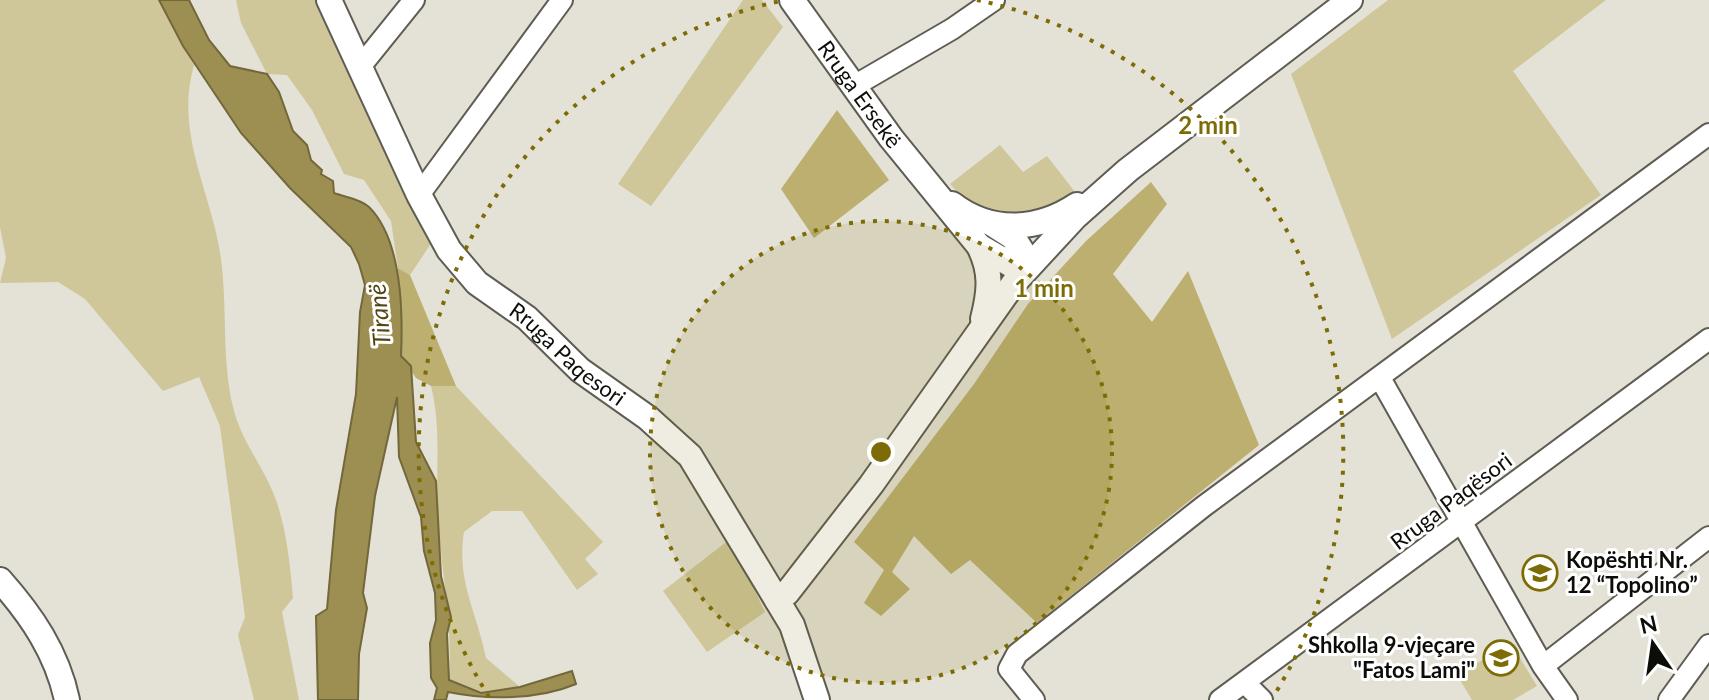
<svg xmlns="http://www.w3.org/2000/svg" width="1709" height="700" font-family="Lato,sans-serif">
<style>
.green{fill:#cfc699}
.forest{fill:#bcaf70}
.water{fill:#9d8f51;stroke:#72683b;stroke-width:2}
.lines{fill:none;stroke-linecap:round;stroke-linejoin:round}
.minor-casing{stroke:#5e5c53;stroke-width:24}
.tertiary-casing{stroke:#5e5c53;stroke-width:28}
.minor{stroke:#fff;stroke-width:20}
.tertiary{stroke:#fff;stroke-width:24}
.ring{fill:none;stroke:#7d6c05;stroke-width:4;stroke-dasharray:4 8}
.labels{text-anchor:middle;stroke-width:6;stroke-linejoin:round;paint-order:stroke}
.street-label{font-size:22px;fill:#0c0c08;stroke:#fff}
.poi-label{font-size:22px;font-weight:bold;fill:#0c0c08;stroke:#fff;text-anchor:start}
.water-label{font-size:24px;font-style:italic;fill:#504614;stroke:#fff}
.centre{fill:#7d6c05;stroke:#fff;stroke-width:4}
.ring-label{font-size:24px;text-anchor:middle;font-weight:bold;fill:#7d6c05;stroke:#fff;stroke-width:6;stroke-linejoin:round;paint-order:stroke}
</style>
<rect width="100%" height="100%" fill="#e4e2d7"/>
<!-- green -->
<path class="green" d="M 0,0 L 159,0 L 194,65 C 173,137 216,199 222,268 C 227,315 222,360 233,407 C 240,438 260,462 272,490 C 286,522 290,563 293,598 L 282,612 L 299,700 L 254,700 L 238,635 L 245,617 L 220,426 L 199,377 L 163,391 L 85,299 L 58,282 L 0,283 L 6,258 L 0,227 Z
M 236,0 L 315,0 L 432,242 L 410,275 L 398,268 L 391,221 L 364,180 L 344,174 L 312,110 L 287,75 L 267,74 L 241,23 Z
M 743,0 L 762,0 L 783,27 L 651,206 L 618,184 Z
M 1388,0 L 1606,0 L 1513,71 L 1601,195 L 1392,339 L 1291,74 Z
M 1000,145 L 1023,172 L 1047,156 L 1075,192 C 1029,224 988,226 950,184 Z
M 431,386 L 456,386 L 603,542 L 585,559 L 598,574 L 577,590 L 522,511 L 492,511 L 464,532 C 456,581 477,612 486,658 L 520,687 L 481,693 L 449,680 C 453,624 441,571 438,515 C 435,471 442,430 431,386 Z
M 730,539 L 765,612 L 707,652 L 663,591 Z
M 1511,643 L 1537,686 L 1513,700 L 1472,700 L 1457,675 Z"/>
<!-- forest -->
<path class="forest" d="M 837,110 L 889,180 L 814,238 L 781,189 Z
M 1151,182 L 1167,204 L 1113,274 L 1152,322 L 1188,271 L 1259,445 L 1037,623 L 970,560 L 951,574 L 914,536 L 892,572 L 910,589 L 881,616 L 864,603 L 884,570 L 854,542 L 974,384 L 1028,304 L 1086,241 Z
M 398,268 L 410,275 L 456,386 L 431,386 L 416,378 L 401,356 Z"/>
<!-- water -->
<path class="water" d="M 159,0 L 189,0 L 209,40 L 230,66 L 267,74 L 279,92 L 293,131 L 307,145 L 311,160 L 322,170 L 321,174 L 333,181 L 334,193 C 345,197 361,199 369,207 C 402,240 403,312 401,356 L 411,366 L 416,442 L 436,481 L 441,576 L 451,617 L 447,634 L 449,680 L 481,693 L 520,687 L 572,671 L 576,684 C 538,700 487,700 448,692 L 446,700 L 434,700 L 437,688 L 431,678 L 430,643 L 436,620 L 435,593 L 424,551 L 421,517 L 399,457 L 397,397 L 375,496 L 363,593 L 367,608 L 359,654 L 358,700 L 318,700 L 316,616 L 327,609 L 336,510 L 356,394 L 360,312 L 365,285 L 359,264 L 351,247 L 290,188 L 241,133 L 183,46 Z"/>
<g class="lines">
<defs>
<path id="minor" d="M 360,67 L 414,0
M 854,86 L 952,29 L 994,0
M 419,195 L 562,0
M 1380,378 L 1543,666 L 1567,700
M 1543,666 L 1709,537
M 1245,683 L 1262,700
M 1034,700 L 1009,669 L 1017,654 L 1204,506 L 1709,134
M 1220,700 L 1709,339
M 1669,700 L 1709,645"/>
<g id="tertiary">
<path id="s1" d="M 329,0 L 419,195 L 449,250 L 477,283 L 527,318 L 580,370 L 648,418 L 690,456 L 792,625 L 817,700"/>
<path id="s2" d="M 792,0 L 891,138 L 979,246 C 992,272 990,291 983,319"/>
<path d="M 952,204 C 991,234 1038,231 1077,205"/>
<path d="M 979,246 L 1013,266 L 1030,264 L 1013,237 L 994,225"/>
<path d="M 0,580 C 32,616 57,653 67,700"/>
<path d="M 777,600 L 787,593 L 871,485 L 1014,283 L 1075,217 L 1128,170 L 1350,0"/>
</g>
</defs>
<!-- minor casing -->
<use href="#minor" class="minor-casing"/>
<!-- tertiary casing -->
<use href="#tertiary" class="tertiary-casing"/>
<!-- minor -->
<use href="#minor" class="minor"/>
<!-- tertiary -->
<use href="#tertiary" class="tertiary"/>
</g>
<!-- distance rings -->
<circle cx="881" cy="452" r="231" fill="#7d6c05" fill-opacity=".12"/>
<g class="ring">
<circle cx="881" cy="452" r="231"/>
<path d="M489 697A462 462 0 0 1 785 0M977 0A462 462 0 0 1 1273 697"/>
</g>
<!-- icons -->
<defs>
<symbol id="school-ring" viewBox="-11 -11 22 22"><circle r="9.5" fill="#fff" stroke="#7d6c05" stroke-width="1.5"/><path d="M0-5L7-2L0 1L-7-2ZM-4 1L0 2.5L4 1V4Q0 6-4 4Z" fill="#7d6c05"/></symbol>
</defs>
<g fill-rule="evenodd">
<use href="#school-ring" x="1520" y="553" width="40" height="40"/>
<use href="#school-ring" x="1481" y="638" width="40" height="40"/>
</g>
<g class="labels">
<!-- street labels -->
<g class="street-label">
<text dy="8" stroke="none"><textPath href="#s2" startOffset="116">Rruga Ersekë</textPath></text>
<text dy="8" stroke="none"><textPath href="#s1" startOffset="436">Rruga Paqesori</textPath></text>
<text transform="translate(1451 501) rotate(-37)" y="8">Rruga Paqësori</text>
</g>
<!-- poi labels -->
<g class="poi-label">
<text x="1566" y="568">Kopështi Nr.<tspan x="1566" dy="25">12 “Topolino”</tspan></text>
<text x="1475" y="653" text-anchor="end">Shkolla 9-vjeçare<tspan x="1475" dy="25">"Fatos Lami"</tspan></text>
</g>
<!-- water labels -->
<g class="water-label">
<text transform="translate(380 315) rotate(-95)" y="8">Tiranë</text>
</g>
</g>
<circle cx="881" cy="452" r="12" class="centre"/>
<g class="ring-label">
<text x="1208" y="134">2 min</text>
<text x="1044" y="297">1 min</text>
</g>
<!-- north arrow -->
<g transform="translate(1653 644) rotate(347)" stroke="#ffffff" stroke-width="6" paint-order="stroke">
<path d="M0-6L14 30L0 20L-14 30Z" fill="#0c0c08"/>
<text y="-12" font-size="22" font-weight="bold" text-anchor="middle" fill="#0c0c08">N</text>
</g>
</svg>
